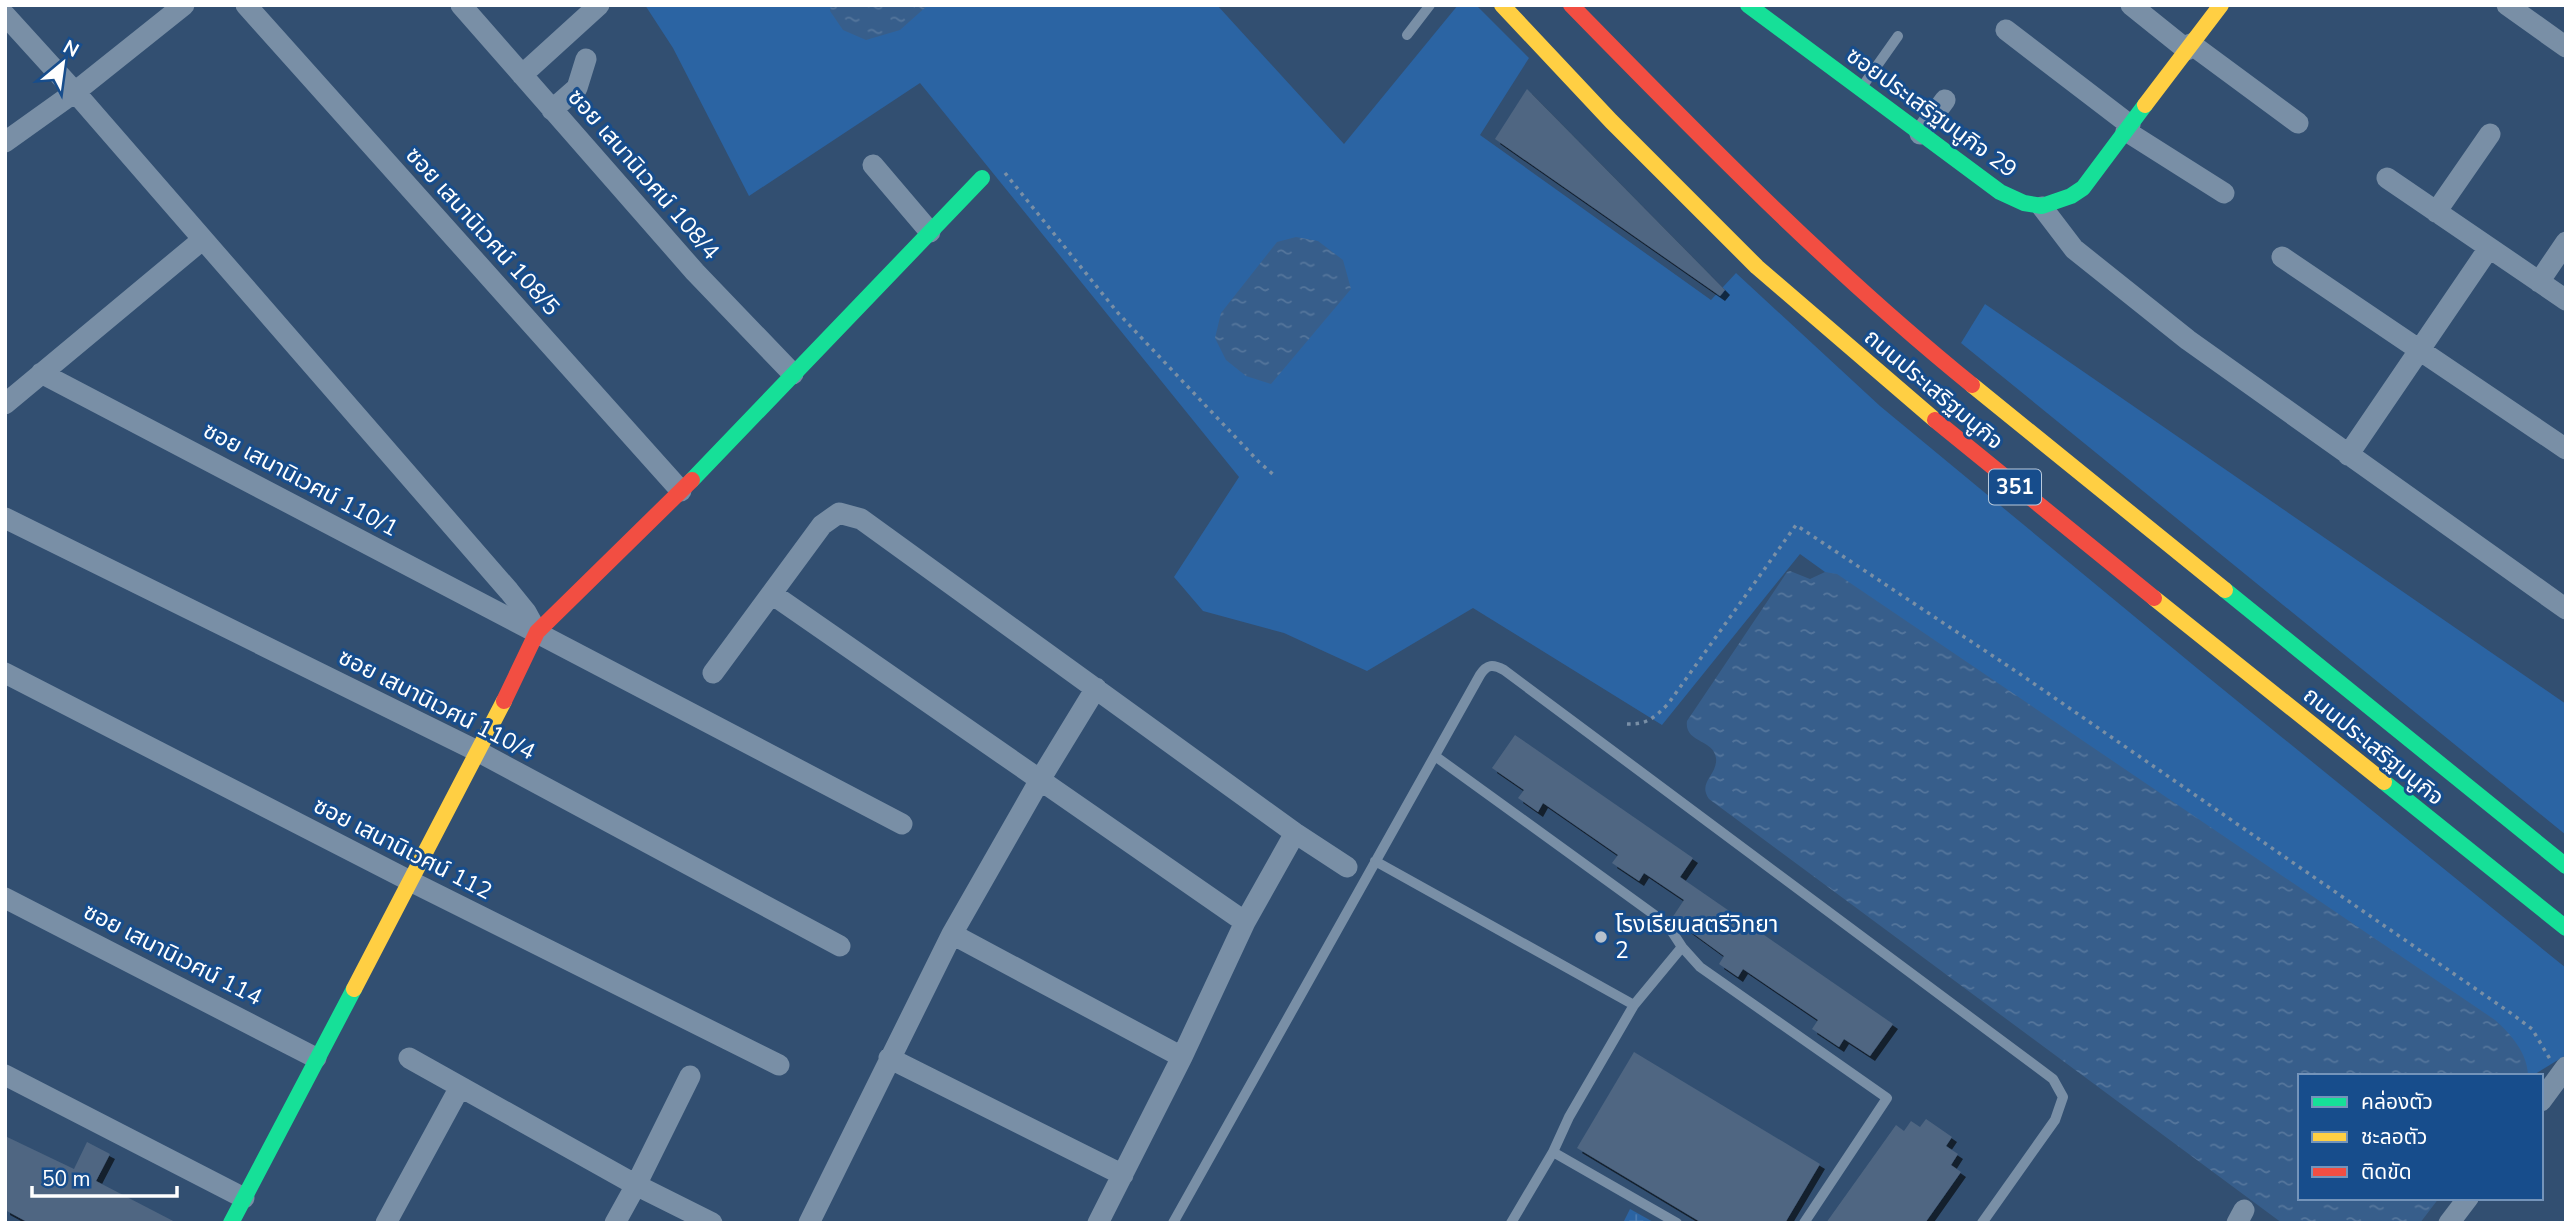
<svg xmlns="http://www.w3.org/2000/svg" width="2571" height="1228" font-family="'Nunito Sans','Noto Sans Thai',sans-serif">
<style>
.grass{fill:#2b64a3}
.wetland{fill:url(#wetland-marsh)}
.water{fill:url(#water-ripples)}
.building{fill:#4f6682;filter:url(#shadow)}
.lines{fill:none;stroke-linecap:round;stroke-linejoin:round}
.path{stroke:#798fa6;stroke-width:3.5;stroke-dasharray:3.5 5;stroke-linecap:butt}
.lane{stroke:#798fa6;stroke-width:10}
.street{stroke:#798fa6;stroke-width:21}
.fast{stroke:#16e098;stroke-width:16}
.slow{stroke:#ffcf43;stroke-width:16}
.jam{stroke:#f24e42;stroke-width:16}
.poi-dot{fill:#b7c1cd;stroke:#174d8c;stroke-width:2.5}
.labels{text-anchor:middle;stroke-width:6;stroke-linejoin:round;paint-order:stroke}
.shield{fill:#174d8c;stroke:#b9cadc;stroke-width:2}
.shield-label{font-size:21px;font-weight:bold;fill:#fff}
.street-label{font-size:23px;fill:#fff;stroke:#174d8c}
.poi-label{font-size:23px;fill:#fff;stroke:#174d8c;text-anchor:start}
</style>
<defs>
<pattern id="wetland-marsh" width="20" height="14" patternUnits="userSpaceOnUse" patternTransform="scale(1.75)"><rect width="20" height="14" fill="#2b64a3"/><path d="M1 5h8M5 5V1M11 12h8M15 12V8" fill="none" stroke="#4b7bb1"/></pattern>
<pattern id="water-ripples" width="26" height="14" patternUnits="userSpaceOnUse" patternTransform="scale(1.75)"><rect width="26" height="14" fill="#375e8b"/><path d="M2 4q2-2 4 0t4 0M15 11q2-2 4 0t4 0" fill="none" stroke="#55769c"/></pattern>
<filter id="shadow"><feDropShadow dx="5" dy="5" stdDeviation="0" flood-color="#0009"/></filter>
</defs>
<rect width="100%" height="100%" fill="#324f71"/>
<!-- grass -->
<path class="grass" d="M 645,5 L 1217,5 L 1344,144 L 1458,5 L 1476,5 L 1529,58 L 1480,135 L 1711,300 L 1736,273 L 1880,406 L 2198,669 L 2566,968 L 2566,1055 L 2532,1076 L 2525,1076 L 1800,554 L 1662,725 L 1473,608 L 1367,671 L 1284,633 L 1203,611 L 1174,577 L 1239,477 L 920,83 L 749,196 L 673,48 Z
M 1985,304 L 2566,704 L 2566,835 L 1961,343 Z"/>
<!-- wetland -->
<path class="wetland" d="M 1630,1209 L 1655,1223 L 1623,1223 Z"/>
<!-- water -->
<path class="water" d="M 831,5 L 928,5 L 900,30 L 866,40 L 843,30 L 830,11 Z
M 1296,237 L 1318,241 L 1343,260 L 1351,289 L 1271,384 L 1246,376 L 1226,360 L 1215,338 L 1221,313 L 1277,242 Z
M 1790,571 L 1810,579 L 1825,572 L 1837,574 L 2495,1020 C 2511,1034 2528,1054 2528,1076 L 2300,1076 L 2300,1198 L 2439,1198 L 2420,1223 L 2282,1223 L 1709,799 C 1697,782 1718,775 1716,758 C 1714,739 1684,743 1687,721 L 1787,572 Z"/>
<!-- building -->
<path class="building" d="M 1527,89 L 1725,290 L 1720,296 L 1495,139 Z
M 1515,735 L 1693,858 L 1680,877 L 1893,1024 L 1870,1056 L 1844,1039 L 1839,1047 L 1812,1029 L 1818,1020 L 1743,969 L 1738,977 L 1719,964 L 1724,956 L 1672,918 L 1684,900 L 1644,873 L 1639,881 L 1612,863 L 1618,855 L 1543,803 L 1538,812 L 1518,798 L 1524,790 L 1492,768 Z
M 1634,1052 L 1820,1164 L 1785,1223 L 1702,1223 L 1577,1148 Z
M 1926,1119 L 1952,1137 L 1946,1146 L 1958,1154 L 1951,1165 L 1961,1172 L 1925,1223 L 1826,1223 L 1896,1125 L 1904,1131 L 1911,1121 L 1920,1127 Z
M 5,1136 L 74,1169 L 87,1142 L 110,1154 L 96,1181 L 177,1223 L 29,1223 L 5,1210 Z"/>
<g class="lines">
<!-- path -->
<path class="path" d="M 1005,173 L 1118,313 L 1259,462 L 1276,477
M 1627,724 C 1647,725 1655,717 1668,704 L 1796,525 L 2020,674 L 2512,1014 L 2532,1029 L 2550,1059"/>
<!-- lane -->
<path class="lane" d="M 1407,35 L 1430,5
M 1862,87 L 1898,36
M 1435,756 L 1667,924 L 1682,947 L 1700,967 L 1887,1098 L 1804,1223
M 1375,861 L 1634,1005 L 1682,947
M 1553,1152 L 1569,1117 L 1634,1005
M 1173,1223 L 1480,675 C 1487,664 1493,664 1504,670 L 2053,1079 L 2063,1097 L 2055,1120 L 1982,1223
M 1511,1223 L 1553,1152 L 1677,1223"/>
<!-- street -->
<path class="street" d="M 246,5 L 681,491
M 461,5 L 695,272 L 793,374
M 2131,5 L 2187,50
M 2507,5 L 2566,47
M 5,15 L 75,92 L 509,591 L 526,612 L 537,632
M 2006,30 L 2130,125
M 2191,44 L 2298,123
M 522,75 L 599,5
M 552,110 L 577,88 L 586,59
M 2126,131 L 2224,193
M 1920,134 L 1945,100
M 5,142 L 75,92 L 184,5
M 873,165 L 930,232
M 2387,178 L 2566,300
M 2042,207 L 2074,249 L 2188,340 L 2566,609
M 2436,212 L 2490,134
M 2282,257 L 2566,449
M 2539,282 L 2566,242
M 41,373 L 902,824
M 5,404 L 202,240
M 2348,455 L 2489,248
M 5,518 L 479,752 L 840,946
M 772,594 L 1245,922
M 5,673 L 410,881 L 779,1065
M 713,673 L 822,525 L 839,513 L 861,519 L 1295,833 L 1347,867
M 5,898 L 316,1058
M 952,934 L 1182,1057
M 409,1058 L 636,1185 L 712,1223
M 889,1058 L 1123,1175
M 5,1075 L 244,1198
M 2541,1101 L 2566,1067
M 386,1223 L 460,1087
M 615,1223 L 636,1185 L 690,1076
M 809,1223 L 952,934 L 1041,778 L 1096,688
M 1098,1223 L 1182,1057 L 1245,922 L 1295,833
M 2237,1223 L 2244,1210
M 2449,1223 L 2468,1198"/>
<!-- fast -->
<path class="fast" d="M 1748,5 L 2000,192 L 2024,203 L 2042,206 L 2071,196 L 2083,188 L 2145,105
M 692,480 L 982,178
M 2225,590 L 2566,866
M 2384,782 L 2566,928
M 231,1223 L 354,989"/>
<!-- slow -->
<path class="slow" d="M 1502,5 L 1611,121 L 1757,267 L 1935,420
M 2145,105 L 2221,5
M 1972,385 L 2225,590
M 2154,598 L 2384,782
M 354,989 L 504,701"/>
<!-- jam -->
<path class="jam" d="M 1571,5 C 1700,137 1829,269 1972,385
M 1935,420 L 2154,598
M 504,701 L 537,632 L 692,480"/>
</g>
<!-- markers -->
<circle class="poi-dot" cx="1601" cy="937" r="7"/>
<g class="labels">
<!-- shield labels -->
<rect class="shield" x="1989" y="469.5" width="52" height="35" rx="5"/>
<g class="shield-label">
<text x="2015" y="494">351</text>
</g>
<!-- street labels -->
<g class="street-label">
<text transform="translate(1932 112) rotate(36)" y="8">ซอยประเสริฐมนูกิจ 29</text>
<text transform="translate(644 174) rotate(49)" y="8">ซอย เสนานิเวศน์ 108/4</text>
<text transform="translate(483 231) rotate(48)" y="8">ซอย เสนานิเวศน์ 108/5</text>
<text transform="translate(1934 389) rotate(40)" y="8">ถนนประเสริฐมนูกิจ</text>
<text transform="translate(301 479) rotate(28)" y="8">ซอย เสนานิเวศน์ 110/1</text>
<text transform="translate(437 704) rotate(27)" y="8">ซอย เสนานิเวศน์ 110/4</text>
<text transform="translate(2374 746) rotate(39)" y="8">ถนนประเสริฐมนูกิจ</text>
<text transform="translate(403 848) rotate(27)" y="8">ซอย เสนานิเวศน์ 112</text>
<text transform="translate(173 954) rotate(27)" y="8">ซอย เสนานิเวศน์ 114</text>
</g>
<!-- poi labels -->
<g class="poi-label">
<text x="1615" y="932">โรงเรียนสตรีวิทยา<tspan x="1615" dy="26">2</tspan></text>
</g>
</g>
<!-- border -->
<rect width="2571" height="1228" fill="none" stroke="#ffffff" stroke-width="14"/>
<!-- legend -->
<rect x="2298" y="1074" width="245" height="126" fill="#174d8c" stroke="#7494ba" stroke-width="2"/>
<rect x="2312" y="1097" width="35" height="10" fill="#16e098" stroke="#7494ba" stroke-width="2"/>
<text x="2361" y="1109" font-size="21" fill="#ffffff">คล่องตัว</text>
<rect x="2312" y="1132" width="35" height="10" fill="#ffcf43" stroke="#7494ba" stroke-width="2"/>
<text x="2361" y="1144" font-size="21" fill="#ffffff">ชะลอตัว</text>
<rect x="2312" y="1167" width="35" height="10" fill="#f24e42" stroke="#7494ba" stroke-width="2"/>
<text x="2361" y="1179" font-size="21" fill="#ffffff">ติดขัด</text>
<!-- north arrow -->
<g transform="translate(63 63) rotate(29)" stroke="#174d8c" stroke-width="5" paint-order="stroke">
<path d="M0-5L12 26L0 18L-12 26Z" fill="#ffffff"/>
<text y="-10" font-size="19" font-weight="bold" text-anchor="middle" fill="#ffffff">N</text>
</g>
<!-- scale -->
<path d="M32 1186v10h145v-10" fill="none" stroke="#ffffff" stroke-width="3.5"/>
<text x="42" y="1186" font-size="21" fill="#ffffff" stroke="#174d8c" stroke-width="5" paint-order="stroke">50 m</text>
</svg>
